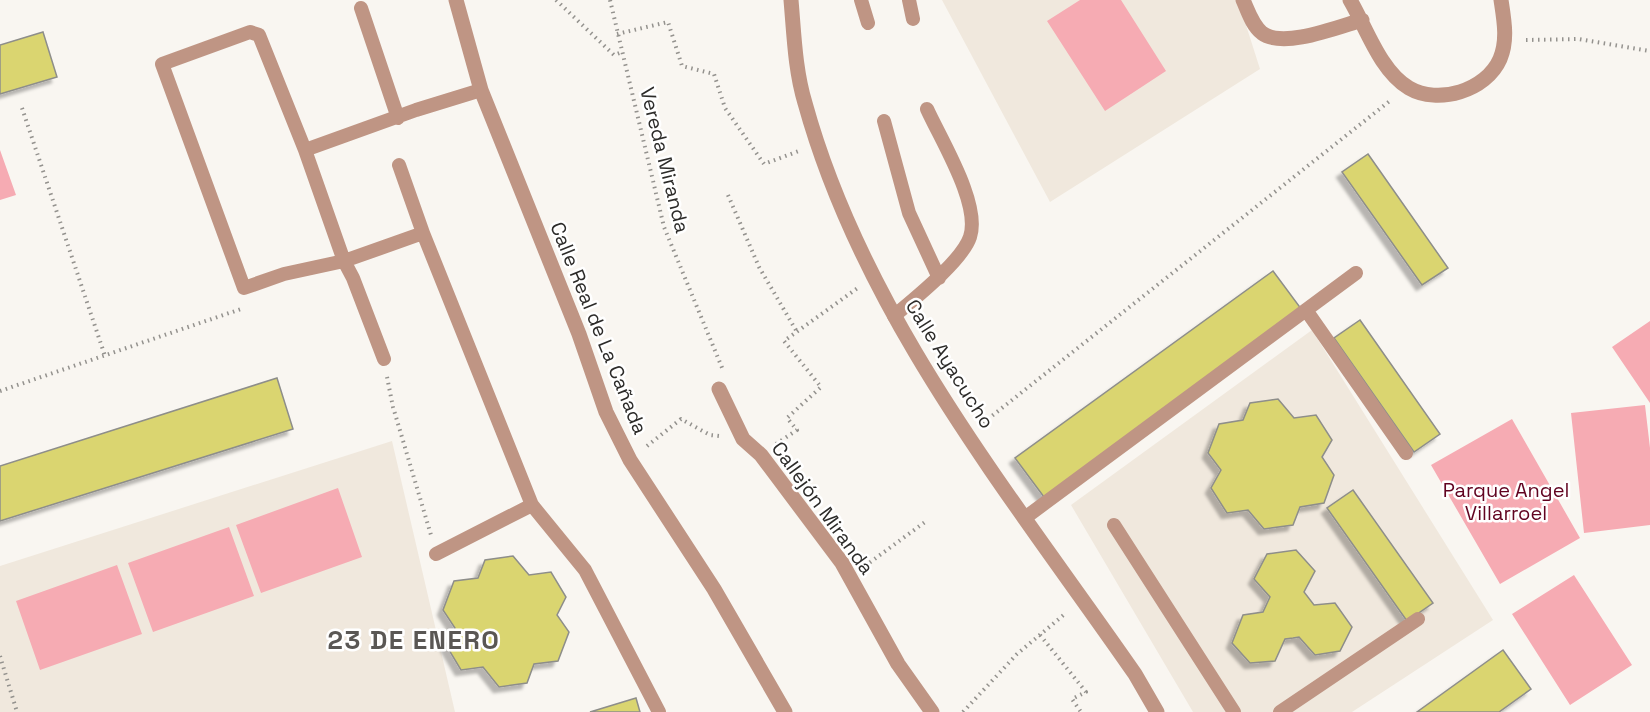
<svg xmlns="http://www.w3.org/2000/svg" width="1650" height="712" font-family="'Space Grotesk',sans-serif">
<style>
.built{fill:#f0e8dd}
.green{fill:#f6abb3}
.building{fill:#dad570;stroke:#8e8e8a;stroke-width:1.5;filter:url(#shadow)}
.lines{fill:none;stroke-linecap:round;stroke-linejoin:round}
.path{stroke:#94928e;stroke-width:4;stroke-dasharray:1.5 4.5;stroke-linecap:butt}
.service{stroke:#bf9584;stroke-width:14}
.minor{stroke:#bf9584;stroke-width:15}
.labels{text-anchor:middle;stroke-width:5;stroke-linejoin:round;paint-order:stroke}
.street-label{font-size:20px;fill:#2c2b29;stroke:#fff}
.park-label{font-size:20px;fill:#610320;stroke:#fff}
.district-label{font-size:26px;font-weight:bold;letter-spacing:1.5px;fill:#5a5754;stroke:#fff}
</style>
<defs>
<filter id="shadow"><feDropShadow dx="-5.5" dy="5.5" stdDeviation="1.5" flood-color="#0004"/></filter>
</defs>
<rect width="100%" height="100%" fill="#f9f6f1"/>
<!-- built -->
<path class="built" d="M 942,0 L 1238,0 L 1260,69 L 1050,202 Z
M 1312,330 L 1493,620 L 1352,712 L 1193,712 L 1071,505 Z
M 392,441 L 455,712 L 0,712 L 0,566 Z"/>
<!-- green -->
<path class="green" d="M 1080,0 L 1121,0 L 1166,71 L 1105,111 L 1047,21 Z
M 0,150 L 16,195 L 0,200 Z
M 1650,321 L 1650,403 L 1612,347 Z
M 1645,405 L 1650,448 L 1650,525 L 1584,533 L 1571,413 Z
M 1512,419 L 1580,538 L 1500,584 L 1431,465 Z
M 338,488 L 362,557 L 261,593 L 236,525 Z
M 229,527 L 254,596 L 153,632 L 128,563 Z
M 117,565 L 142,634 L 40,670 L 16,601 Z
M 1574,575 L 1632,665 L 1570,705 L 1512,614 Z"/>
<!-- building -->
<path class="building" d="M 43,32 L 57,77 L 0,94 L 0,45 Z
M 1368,154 L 1448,268 L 1422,285 L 1342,172 Z
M 1273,271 L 1302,310 L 1044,497 L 1015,458 Z
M 1360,320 L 1440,434 L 1414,452 L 1334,338 Z
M 277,378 L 293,429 L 0,521 L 0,466 Z
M 1278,399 L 1294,418 L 1316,415 L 1332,440 L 1322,457 L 1334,475 L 1324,503 L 1300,507 L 1293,525 L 1264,529 L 1248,510 L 1227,513 L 1211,488 L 1221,470 L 1208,453 L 1219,424 L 1243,420 L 1250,403 Z
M 1353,490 L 1433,603 L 1407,621 L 1327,508 Z
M 1296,550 L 1315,571 L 1304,592 L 1314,605 L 1335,603 L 1352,627 L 1340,651 L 1315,655 L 1299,637 L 1293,638 L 1285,639 L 1275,661 L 1250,663 L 1232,643 L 1243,615 L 1263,612 L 1270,597 L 1254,579 L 1267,554 Z
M 513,556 L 529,575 L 551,572 L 566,597 L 557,615 L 569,632 L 558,661 L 534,664 L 527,683 L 499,687 L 483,667 L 461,670 L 446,645 L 455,628 L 443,610 L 454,581 L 478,578 L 485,560 Z
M 1503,650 L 1531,689 L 1499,712 L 1417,712 Z
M 636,698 L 640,712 L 590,712 Z"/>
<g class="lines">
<!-- path -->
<path class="path" d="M 556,0 L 614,55 L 622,52
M 610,0 L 664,227 L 723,370
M 617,34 L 668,22 L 682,66 L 714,74 L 725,108 L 764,164 L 799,151
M 1526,40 L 1578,39 L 1650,51
M 22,108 L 105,356
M 728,195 L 759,267 L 797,332
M 387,377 L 393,407 L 431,535
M 0,391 L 244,308
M 983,423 L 1391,100
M 776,444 L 797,430 L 787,418 L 821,387 L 784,341 L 859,287
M 647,446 L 681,419 L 710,435 L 719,436
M 865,566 L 925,522
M 1040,635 L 1086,692 L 1072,699 L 1081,712
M 0,656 L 17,712
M 963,712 L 1017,654 L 1066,613"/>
<!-- service -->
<path class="service" d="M 861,0 L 868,23
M 909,0 L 913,19
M 361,8 L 398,118
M 884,121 L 909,213 L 939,278
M 305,150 L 416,110 L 481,90
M 399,165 L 423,233 L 532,505 L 585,570 L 659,712
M 1306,310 L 1406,453
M 894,316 C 914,299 962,261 970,237 C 981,204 941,140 927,109
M 384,359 L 353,278 L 344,261 L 305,150 L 259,35 L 250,32 L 162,64 L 244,288 L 284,274 L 344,261 L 423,233
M 1026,517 L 1356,273
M 1114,525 L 1234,712
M 436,554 L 532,505
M 1280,712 L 1418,619"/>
<!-- minor -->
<path class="minor" d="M 456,0 L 481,90 L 579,334 L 606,412 L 630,460 L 714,589 L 785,712
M 791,0 C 794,34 795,70 805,103 C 864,317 1011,495 1135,674 L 1157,712
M 1243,0 C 1248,11 1252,25 1262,33 C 1283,49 1338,27 1362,20
M 1350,0 C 1366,27 1380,71 1409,88 C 1438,105 1486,91 1500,59 C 1508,40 1504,20 1501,0
M 719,389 L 743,439 L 761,455 L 842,563 L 898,664 L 932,712"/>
</g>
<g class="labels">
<!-- street labels -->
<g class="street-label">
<text transform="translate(665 160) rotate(76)" y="7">Vereda Miranda</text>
<text transform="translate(599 328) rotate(68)" y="7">Calle Real de La Cañada</text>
<text transform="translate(950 364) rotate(58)" y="7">Calle Ayacucho</text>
<text transform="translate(823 508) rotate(54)" y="7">Callejón Miranda</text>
</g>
<!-- park labels -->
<g class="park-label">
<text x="1506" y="497">Parque Angel<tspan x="1506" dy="23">Villarroel</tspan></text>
</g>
<!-- district labels -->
<g class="district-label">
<text x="414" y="649">23 DE ENERO</text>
</g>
</g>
</svg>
